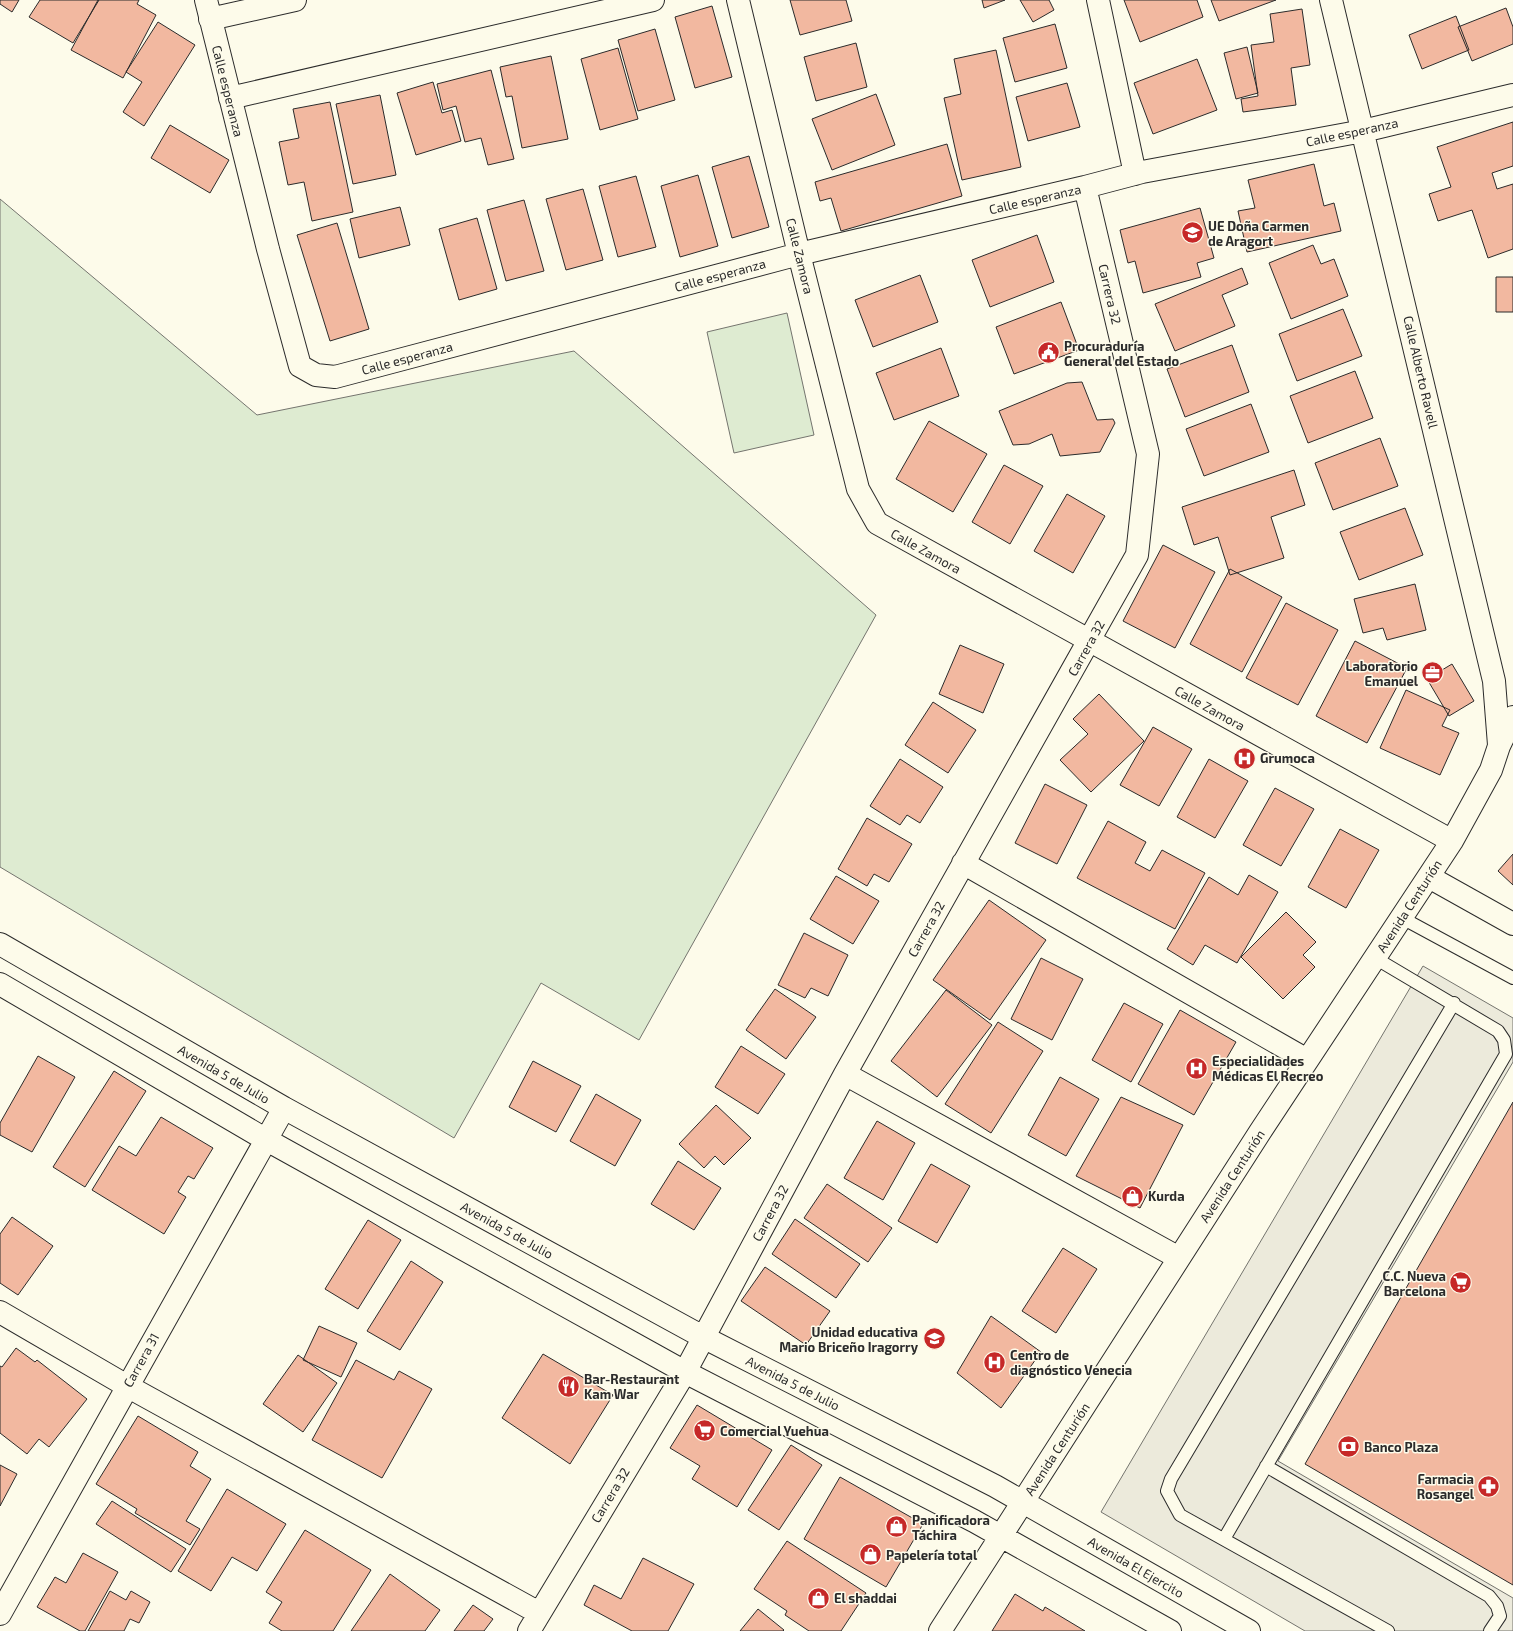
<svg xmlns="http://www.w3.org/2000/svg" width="1513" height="1631" font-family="'Exo 2',sans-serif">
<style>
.green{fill:#deebd1;stroke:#74746e}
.parking{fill:#eceadb;stroke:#74746e}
.building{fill:#f2b8a0;stroke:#2b2b2b}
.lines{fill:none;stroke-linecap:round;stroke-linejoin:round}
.service-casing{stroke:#2b2b2b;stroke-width:14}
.minor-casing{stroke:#2b2b2b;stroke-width:24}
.service{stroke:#fdfbea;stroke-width:12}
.minor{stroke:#fdfbea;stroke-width:22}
.labels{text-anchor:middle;stroke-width:3;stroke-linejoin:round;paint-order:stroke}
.street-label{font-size:13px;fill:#2b2b2b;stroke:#fdfbea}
.poi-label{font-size:13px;font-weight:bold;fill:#2b2b2b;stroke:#fdfbea;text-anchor:start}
</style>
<rect width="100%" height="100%" fill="#fdfbea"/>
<!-- green -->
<path class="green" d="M 0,199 L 257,415 L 574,351 L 876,615 L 639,1040 L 541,983 L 454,1138 L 0,867 Z
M 787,313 L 814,435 L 734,453 L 707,332 Z"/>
<!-- parking -->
<path class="parking" d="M 1423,966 L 1513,1018 L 1513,1062 L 1278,1461 L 1513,1598 L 1513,1631 L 1305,1631 L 1101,1512 Z"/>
<!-- building -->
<path class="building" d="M 0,0 L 19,0 L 12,12 L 0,4 Z
M 40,0 L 99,0 L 73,43 L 29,17 Z
M 98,0 L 139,0 L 137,4 L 156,15 L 123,78 L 71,50 Z
M 790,0 L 846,0 L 852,21 L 800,35 Z
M 982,0 L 1005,0 L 984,8 Z
M 1020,0 L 1049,0 L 1054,10 L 1033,22 Z
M 1124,0 L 1197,0 L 1203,17 L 1140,42 Z
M 1211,0 L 1276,0 L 1219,21 Z
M 712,6 L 732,77 L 695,88 L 675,17 Z
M 1506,8 L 1513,27 L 1513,44 L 1472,61 L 1458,27 Z
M 1302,9 L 1310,65 L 1291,68 L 1296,105 L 1243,112 L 1241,99 L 1258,96 L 1251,45 L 1274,42 L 1270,14 Z
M 1456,16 L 1469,50 L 1422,69 L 1409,35 Z
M 158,22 L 195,45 L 144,126 L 123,112 L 142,82 L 126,72 Z
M 1055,24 L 1067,68 L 1015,82 L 1003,38 Z
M 655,29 L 675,100 L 638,111 L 618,40 Z
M 856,43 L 867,87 L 816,101 L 804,57 Z
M 1247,47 L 1258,93 L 1236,99 L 1224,53 Z
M 618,48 L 638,119 L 600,130 L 581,59 Z
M 996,50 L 1021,167 L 962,180 L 944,98 L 961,94 L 954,59 Z
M 551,56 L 568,139 L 522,148 L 512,96 L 506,97 L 500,67 Z
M 1197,59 L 1217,110 L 1153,134 L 1134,83 Z
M 491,70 L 514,159 L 488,165 L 481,138 L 465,142 L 456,106 L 443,110 L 437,84 Z
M 433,82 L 442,113 L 452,110 L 461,141 L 416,155 L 397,93 Z
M 1067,83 L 1080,127 L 1028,141 L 1016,97 Z
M 876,94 L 895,145 L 832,170 L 812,119 Z
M 380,95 L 396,175 L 353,184 L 336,104 Z
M 330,102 L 353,212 L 312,221 L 304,182 L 288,185 L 279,142 L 299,138 L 293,109 Z
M 1513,122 L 1513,166 L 1492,173 L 1497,189 L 1513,184 L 1513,249 L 1488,258 L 1472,210 L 1438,221 L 1429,194 L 1451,187 L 1437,147 Z
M 170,125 L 229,160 L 210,193 L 151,158 Z
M 947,144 L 962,196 L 841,231 L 831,198 L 820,201 L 815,182 Z
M 749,156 L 769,227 L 732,238 L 712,167 Z
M 1314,164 L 1324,206 L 1334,203 L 1341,231 L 1247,252 L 1238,211 L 1255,208 L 1248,180 Z
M 698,175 L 718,246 L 680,257 L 661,186 Z
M 636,176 L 656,247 L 618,257 L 599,186 Z
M 583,189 L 603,260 L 566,270 L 546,199 Z
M 524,200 L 544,271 L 506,281 L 487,210 Z
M 400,207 L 410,245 L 359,258 L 350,219 Z
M 1200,208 L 1214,258 L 1197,263 L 1201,277 L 1143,293 L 1135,261 L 1128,263 L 1120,230 Z
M 477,218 L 497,289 L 459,300 L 439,229 Z
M 337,223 L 369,329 L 330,341 L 297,235 Z
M 1037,235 L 1054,282 L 990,307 L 972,260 Z
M 1313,245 L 1321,264 L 1334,259 L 1348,296 L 1291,319 L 1269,263 Z
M 1242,268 L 1248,284 L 1222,295 L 1235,326 L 1175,351 L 1155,304 Z
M 920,275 L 938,322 L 873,347 L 855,300 Z
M 1496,277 L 1513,277 L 1513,312 L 1496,312 Z
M 1061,302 L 1079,350 L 1014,374 L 996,327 Z
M 1343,309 L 1362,356 L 1297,381 L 1279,334 Z
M 1232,345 L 1249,392 L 1185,417 L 1167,369 Z
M 941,348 L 959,396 L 894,420 L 876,373 Z
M 1355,371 L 1373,418 L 1308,443 L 1290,396 Z
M 1082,382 L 1097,420 L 1113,419 L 1115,423 L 1100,452 L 1060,456 L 1052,434 L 1029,444 L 1013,445 L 999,411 L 1067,383 Z
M 1251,404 L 1269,452 L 1204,476 L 1186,429 Z
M 929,421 L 987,454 L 953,512 L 896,479 Z
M 1380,438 L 1398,486 L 1333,510 L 1315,463 Z
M 1004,465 L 1043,486 L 1010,544 L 972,522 Z
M 1294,470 L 1305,505 L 1271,517 L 1284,558 L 1230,575 L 1218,537 L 1194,545 L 1182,507 Z
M 1067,494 L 1105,516 L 1073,573 L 1034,551 Z
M 1405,508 L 1423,555 L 1359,580 L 1340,532 Z
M 1163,545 L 1215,572 L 1175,648 L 1123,621 Z
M 1230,569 L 1282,597 L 1242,672 L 1190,644 Z
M 1415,584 L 1426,630 L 1387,640 L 1383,628 L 1363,633 L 1354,599 Z
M 1286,603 L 1338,630 L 1298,705 L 1246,678 Z
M 1355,641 L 1407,668 L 1367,743 L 1316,716 Z
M 960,645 L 1004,664 L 983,713 L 939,694 Z
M 1452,664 L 1474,701 L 1449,716 L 1427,679 Z
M 1406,690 L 1450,710 L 1442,726 L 1459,733 L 1440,775 L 1380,748 Z
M 1099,694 L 1144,741 L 1091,792 L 1060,760 L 1088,734 L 1073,719 Z
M 933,702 L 976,730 L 948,773 L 905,745 Z
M 1153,727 L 1192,749 L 1159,806 L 1120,785 Z
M 900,759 L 943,787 L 920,823 L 907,815 L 900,825 L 870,806 Z
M 1209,759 L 1248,781 L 1215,838 L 1177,817 Z
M 1045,784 L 1087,805 L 1057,864 L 1015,843 Z
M 1275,788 L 1314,809 L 1281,866 L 1243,845 Z
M 867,818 L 912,844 L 889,882 L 874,874 L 867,886 L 838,869 Z
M 1108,821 L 1146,842 L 1135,863 L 1150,871 L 1162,850 L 1205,873 L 1175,929 L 1077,878 Z
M 1340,829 L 1379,850 L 1346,908 L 1308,887 Z
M 1513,854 L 1513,885 L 1498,871 Z
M 1249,875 L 1278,892 L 1237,963 L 1205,945 L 1193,965 L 1167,949 L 1209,877 L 1238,895 Z
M 836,876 L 879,901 L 853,944 L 810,919 Z
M 989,900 L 1046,940 L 990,1020 L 933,980 Z
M 1286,912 L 1316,942 L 1303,955 L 1315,967 L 1283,999 L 1241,957 Z
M 804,933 L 848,955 L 828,996 L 811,988 L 805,998 L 778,985 Z
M 1041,958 L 1083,979 L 1052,1040 L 1011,1019 Z
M 775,989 L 816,1017 L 786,1059 L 746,1030 Z
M 946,990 L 992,1025 L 937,1097 L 891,1061 Z
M 1124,1003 L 1163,1024 L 1131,1082 L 1092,1060 Z
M 1180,1010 L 1236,1042 L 1194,1115 L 1138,1084 Z
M 998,1022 L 1043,1051 L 991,1133 L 945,1104 Z
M 741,1046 L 785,1074 L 758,1114 L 715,1087 Z
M 38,1056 L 75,1077 L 32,1152 L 0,1135 L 0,1123 Z
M 533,1061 L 581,1086 L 556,1132 L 509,1107 Z
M 114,1071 L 146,1091 L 85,1187 L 53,1167 Z
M 1060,1077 L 1099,1099 L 1066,1156 L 1028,1135 Z
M 596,1094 L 641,1120 L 615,1166 L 570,1141 Z
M 1121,1097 L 1183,1125 L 1140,1208 L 1076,1176 Z
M 1513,1102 L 1513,1585 L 1305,1464 Z
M 716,1105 L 751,1138 L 724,1165 L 715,1156 L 704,1168 L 679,1144 Z
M 161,1117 L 213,1148 L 194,1179 L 188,1176 L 178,1192 L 186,1197 L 164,1234 L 92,1190 L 119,1146 L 136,1156 Z
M 877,1121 L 915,1143 L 883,1200 L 844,1178 Z
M 678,1161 L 721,1188 L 694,1230 L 651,1204 Z
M 931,1164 L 970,1186 L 937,1243 L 898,1221 Z
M 827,1184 L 892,1228 L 868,1262 L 804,1218 Z
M 12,1217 L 53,1246 L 18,1295 L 0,1283 L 0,1234 Z
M 795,1219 L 860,1264 L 836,1298 L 772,1254 Z
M 368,1220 L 401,1240 L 358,1309 L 325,1289 Z
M 1063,1248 L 1097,1269 L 1056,1333 L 1022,1311 Z
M 411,1261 L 443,1282 L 400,1350 L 367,1331 Z
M 765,1267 L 830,1311 L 806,1345 L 741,1301 Z
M 991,1316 L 1041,1352 L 1001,1408 L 957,1373 Z
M 319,1326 L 357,1343 L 341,1377 L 303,1360 Z
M 16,1348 L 35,1362 L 37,1360 L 87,1399 L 49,1447 L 39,1439 L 27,1454 L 0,1433 L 0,1366 L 2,1367 Z
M 543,1354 L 613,1395 L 570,1464 L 502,1418 Z
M 298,1355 L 337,1383 L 303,1432 L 263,1404 Z
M 356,1360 L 394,1380 L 399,1371 L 432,1389 L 382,1478 L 312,1440 Z
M 697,1405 L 772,1450 L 737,1507 L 692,1479 L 700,1466 L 670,1448 Z
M 138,1416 L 198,1452 L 190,1466 L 211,1479 L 186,1521 L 200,1529 L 190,1545 L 135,1513 L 137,1509 L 96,1484 Z
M 791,1445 L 822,1465 L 779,1530 L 748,1510 Z
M 0,1465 L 17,1474 L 0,1506 Z
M 840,1477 L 923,1524 L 886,1587 L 804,1539 Z
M 227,1489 L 286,1524 L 257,1571 L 232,1557 L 211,1591 L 178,1571 Z
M 112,1501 L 186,1549 L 171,1572 L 96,1524 Z
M 305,1530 L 371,1570 L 333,1631 L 282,1631 L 269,1623 L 282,1602 L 266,1592 Z
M 787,1541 L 866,1593 L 841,1631 L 809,1631 L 785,1615 L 787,1611 L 754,1589 Z
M 83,1553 L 118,1572 L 85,1631 L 80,1631 L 37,1607 L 55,1577 L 66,1583 Z
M 643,1558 L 694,1584 L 668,1631 L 632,1631 L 584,1605 L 594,1585 L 621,1599 Z
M 390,1574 L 440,1610 L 425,1631 L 351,1631 Z
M 110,1591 L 126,1600 L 131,1591 L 150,1602 L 139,1623 L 130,1619 L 124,1631 L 88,1631 Z
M 1015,1594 L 1043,1611 L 1045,1607 L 1085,1631 L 992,1631 Z
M 473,1605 L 493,1619 L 484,1631 L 454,1631 Z
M 758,1609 L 784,1630 L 783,1631 L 740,1631 Z"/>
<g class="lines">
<defs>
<path id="service" d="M 1402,918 L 1513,978
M 1266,1466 L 1489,1596 L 1497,1606 L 1500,1616 L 1490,1631
M 1224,1539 L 1506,1054 L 1504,1040 L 1498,1031 L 1375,958
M 1388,1631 L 1180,1515 L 1167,1491 L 1171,1479 L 1454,1003"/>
<path id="minor" d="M 206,0 L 268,249 L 300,366 L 316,375 L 335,377 L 799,254 L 1085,187 L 1142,172 L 1363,131 L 1513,95
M 738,0 L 799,254 L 858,489 L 877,523 L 1452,841
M 1098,0 L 1135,174
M 1331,0 L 1494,681 L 1499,745
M 210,19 L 295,0
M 230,98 L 653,0
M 963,863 L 1307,1060
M 1429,877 L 1513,924
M 0,944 L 284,1108 L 703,1337 L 995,1486 L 1249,1631
M 0,984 L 265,1139 L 685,1372 L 974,1521 L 1170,1631
M 845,1074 L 1179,1258
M 0,1312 L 127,1386 L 539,1613
M 0,1614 L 284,1108
M 529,1631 L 685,1372 L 845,1074 L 1137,555 L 1148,454 L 1085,187
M 940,1631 L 1260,1132 L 1452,841 L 1491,770 L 1499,746 L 1513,717"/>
</defs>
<!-- service casing -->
<use href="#service" class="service-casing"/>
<!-- minor casing -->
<use href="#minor" class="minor-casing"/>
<!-- service -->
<use href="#service" class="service"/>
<!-- minor -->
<use href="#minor" class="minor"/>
</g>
<!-- icons -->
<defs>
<symbol id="school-disc" viewBox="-11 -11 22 22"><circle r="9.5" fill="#c62828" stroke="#fdfbea"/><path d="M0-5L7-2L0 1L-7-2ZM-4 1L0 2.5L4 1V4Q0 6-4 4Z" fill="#fff"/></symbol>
<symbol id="civic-disc" viewBox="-11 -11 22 22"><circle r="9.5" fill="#c62828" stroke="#fdfbea"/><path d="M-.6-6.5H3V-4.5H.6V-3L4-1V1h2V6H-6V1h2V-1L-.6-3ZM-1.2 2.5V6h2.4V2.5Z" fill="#fff"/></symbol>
<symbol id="office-disc" viewBox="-11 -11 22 22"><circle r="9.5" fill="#c62828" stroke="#fdfbea"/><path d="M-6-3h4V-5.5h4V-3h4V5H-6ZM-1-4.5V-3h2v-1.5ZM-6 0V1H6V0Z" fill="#fff"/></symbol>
<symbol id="hospital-disc" viewBox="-11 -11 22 22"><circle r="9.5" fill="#c62828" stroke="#fdfbea"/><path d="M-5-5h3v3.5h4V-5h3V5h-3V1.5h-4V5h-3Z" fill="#fff"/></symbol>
<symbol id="shop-disc" viewBox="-11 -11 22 22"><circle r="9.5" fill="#c62828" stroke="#fdfbea"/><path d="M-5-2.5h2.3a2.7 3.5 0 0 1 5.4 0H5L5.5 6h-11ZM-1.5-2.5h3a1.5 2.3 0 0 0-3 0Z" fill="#fff"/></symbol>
<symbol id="supermarket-disc" viewBox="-11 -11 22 22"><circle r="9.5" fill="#c62828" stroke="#fdfbea"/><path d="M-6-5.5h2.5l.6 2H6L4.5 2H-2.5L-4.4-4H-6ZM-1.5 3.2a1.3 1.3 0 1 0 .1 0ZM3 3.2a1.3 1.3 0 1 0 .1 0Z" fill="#fff"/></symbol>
<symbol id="restaurant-disc" viewBox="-11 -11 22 22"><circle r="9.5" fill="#c62828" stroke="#fdfbea"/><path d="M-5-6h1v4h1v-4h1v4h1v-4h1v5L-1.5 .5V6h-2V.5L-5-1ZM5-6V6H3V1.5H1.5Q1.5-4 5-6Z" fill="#fff"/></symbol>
<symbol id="bank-disc" viewBox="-11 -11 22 22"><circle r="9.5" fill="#c62828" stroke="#fdfbea"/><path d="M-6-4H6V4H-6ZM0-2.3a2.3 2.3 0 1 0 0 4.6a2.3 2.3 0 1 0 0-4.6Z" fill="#fff"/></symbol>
<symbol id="pharmacy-disc" viewBox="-11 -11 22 22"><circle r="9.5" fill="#c62828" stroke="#fdfbea"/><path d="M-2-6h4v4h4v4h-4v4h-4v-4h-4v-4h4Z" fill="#fff"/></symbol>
</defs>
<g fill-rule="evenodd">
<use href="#school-disc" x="1180" y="220" width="25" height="25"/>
<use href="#civic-disc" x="1036" y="340" width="25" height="25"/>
<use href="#office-disc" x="1420" y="660" width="25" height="25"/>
<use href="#hospital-disc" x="1232" y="746" width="25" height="25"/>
<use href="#hospital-disc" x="1184" y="1056" width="25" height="25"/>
<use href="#shop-disc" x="1120" y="1184" width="25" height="25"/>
<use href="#supermarket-disc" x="1448" y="1270" width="25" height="25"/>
<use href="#school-disc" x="922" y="1326" width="25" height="25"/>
<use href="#hospital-disc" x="982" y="1350" width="25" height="25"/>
<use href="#restaurant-disc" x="556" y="1374" width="25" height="25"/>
<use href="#supermarket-disc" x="692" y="1418" width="25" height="25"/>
<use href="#bank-disc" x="1336" y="1434" width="25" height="25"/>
<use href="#pharmacy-disc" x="1476" y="1474" width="25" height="25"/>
<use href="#shop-disc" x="884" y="1514" width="25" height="25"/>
<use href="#shop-disc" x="858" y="1542" width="25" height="25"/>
<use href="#shop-disc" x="806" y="1586" width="25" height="25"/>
</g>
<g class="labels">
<!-- street labels -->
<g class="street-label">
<text transform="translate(228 91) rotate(76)" y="5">Calle esperanza</text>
<text transform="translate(1352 132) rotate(-12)" y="5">Calle esperanza</text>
<text transform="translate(1035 199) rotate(-13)" y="5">Calle esperanza</text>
<text transform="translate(800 256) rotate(76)" y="5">Calle Zamora</text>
<text transform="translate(720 275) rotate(-15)" y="5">Calle esperanza</text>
<text transform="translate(1110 294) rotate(77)" y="5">Carrera 32</text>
<text transform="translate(407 358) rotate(-15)" y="5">Calle esperanza</text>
<text transform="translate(1421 372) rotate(77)" y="5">Calle Alberto Ravell</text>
<text transform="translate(926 551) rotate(29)" y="5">Calle Zamora</text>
<text transform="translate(1086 648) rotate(-61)" y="5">Carrera 32</text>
<text transform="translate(1210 708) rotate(29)" y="5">Calle Zamora</text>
<text transform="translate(1409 906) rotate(-57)" y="5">Avenida Centurión</text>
<text transform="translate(926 929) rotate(-61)" y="5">Carrera 32</text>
<text transform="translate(224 1074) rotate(30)" y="5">Avenida 5 de Julio</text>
<text transform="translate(1232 1176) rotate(-57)" y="5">Avenida Centurión</text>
<text transform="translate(770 1213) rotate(-62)" y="5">Carrera 32</text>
<text transform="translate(507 1230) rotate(29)" y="5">Avenida 5 de Julio</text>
<text transform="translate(141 1360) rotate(-61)" y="5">Carrera 31</text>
<text transform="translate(793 1383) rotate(27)" y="5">Avenida 5 de Julio</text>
<text transform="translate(1057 1449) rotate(-57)" y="5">Avenida Centurión</text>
<text transform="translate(610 1495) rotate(-59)" y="5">Carrera 32</text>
<text transform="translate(1136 1567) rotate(30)" y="5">Avenida El Ejercito</text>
</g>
<!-- poi labels -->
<g class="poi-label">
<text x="1208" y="231">UE Doña Carmen<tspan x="1208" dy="15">de Aragort</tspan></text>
<text x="1064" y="351">Procuraduría<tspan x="1064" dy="15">General del Estado</tspan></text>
<text x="1418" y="671" text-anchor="end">Laboratorio<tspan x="1418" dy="15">Emanuel</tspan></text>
<text x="1260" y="763">Grumoca</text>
<text x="1212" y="1066">Especialidades<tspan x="1212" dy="15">Médicas El Recreo</tspan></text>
<text x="1148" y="1201">Kurda</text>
<text x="1446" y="1281" text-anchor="end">C.C. Nueva<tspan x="1446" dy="15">Barcelona</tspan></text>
<text x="918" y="1337" text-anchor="end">Unidad educativa<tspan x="918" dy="15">Mario Briceño Iragorry</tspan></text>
<text x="1010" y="1360">Centro de<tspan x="1010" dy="15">diagnóstico Venecia</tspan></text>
<text x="584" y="1384">Bar-Restaurant<tspan x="584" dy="15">Kam War</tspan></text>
<text x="720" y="1436">Comercial Yuehua</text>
<text x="1364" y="1452">Banco Plaza</text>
<text x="1474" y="1484" text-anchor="end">Farmacia<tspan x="1474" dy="15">Rosangel</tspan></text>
<text x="912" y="1525">Panificadora<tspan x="912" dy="15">Táchira</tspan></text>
<text x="886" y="1560">Papelería total</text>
<text x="834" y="1603">El shaddai</text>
</g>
</g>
</svg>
